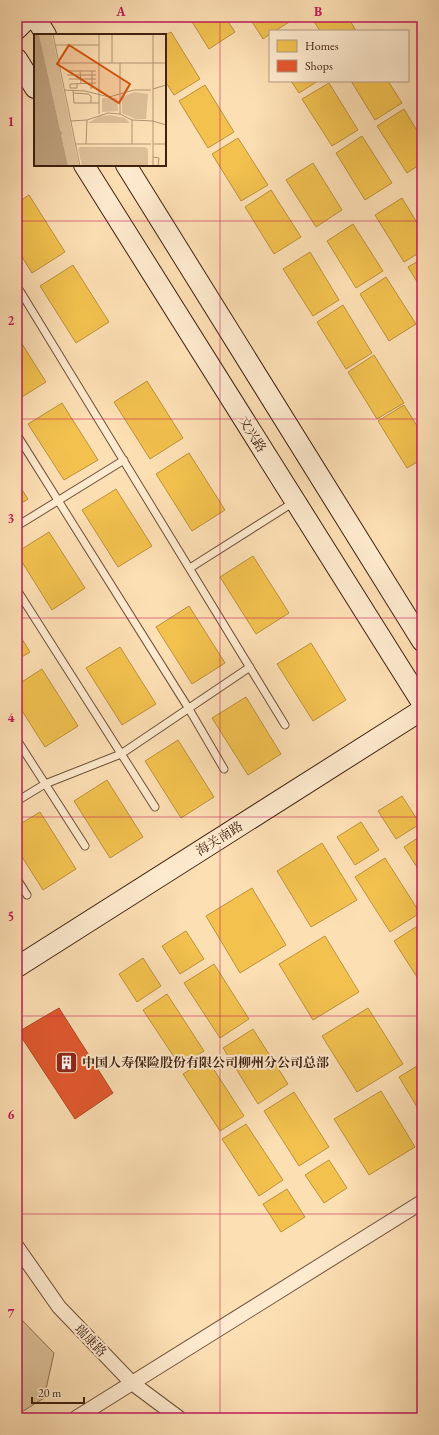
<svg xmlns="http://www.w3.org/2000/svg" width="439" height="1435" font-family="'EB Garamond','Noto Serif SC',serif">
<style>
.green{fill:#ddbf98;stroke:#8e7054}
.homes{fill:#f2c14e;stroke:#bc913b}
.shops{fill:#e4572e;stroke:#b24725}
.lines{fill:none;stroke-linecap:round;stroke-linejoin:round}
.lane-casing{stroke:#6e5039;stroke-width:9}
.street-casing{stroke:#6e5039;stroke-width:16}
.secondary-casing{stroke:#3f2110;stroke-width:22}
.lane{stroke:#feeace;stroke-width:7}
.street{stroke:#feeace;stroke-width:14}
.secondary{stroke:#feeace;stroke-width:20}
.grid{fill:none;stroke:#c2185b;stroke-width:1;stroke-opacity:0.55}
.labels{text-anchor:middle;stroke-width:4;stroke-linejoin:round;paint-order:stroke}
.street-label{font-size:13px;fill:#3f2110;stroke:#feeace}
.poi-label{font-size:13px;font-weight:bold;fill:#3f2110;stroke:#feeace;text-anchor:start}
.inset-river{fill:none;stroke:#bc9e7c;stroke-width:2}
.inset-road{fill:none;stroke:#b19372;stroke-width:1}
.view{fill:#d7530c;fill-opacity:0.15;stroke:#d7530c;stroke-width:2}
.inset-edge{fill:none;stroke:#3f2110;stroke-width:2}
.neatline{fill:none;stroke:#c2185b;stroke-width:1.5}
.grid-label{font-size:13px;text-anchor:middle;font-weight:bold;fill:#c2185b}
</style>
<rect width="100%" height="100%" fill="#fddfb4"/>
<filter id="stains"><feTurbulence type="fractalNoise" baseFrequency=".005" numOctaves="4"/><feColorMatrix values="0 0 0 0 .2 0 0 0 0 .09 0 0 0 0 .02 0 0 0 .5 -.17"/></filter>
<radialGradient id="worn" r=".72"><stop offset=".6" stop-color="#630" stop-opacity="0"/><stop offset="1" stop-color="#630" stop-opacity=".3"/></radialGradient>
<!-- green -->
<path class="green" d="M 17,1315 L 54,1353 L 44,1398 L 17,1415 Z"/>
<!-- homes -->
<path class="homes" d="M 189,17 L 225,17 L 235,32 L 209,49 Z
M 249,17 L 285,17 L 289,22 L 275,31 L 270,31 L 270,34 L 263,39 Z
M 317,17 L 348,17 L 356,31 L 320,31 L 313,20 Z
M 171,32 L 200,79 L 174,95 L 165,81 L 165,35 Z
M 291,81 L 318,81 L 299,93 Z
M 351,81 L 388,81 L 402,103 L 375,120 Z
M 329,83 L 358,130 L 332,146 L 302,99 Z
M 205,85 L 234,132 L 208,148 L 179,101 Z
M 404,109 L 422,139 L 422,163 L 407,173 L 377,126 Z
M 362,136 L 392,183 L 365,200 L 336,153 Z
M 238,138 L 268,185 L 241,201 L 212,154 Z
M 313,163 L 342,210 L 316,227 L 286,180 Z
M 271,190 L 301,237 L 274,254 L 245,207 Z
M 29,195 L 65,252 L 32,273 L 17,249 L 17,203 Z
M 402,198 L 422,231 L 422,251 L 404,262 L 375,215 Z
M 353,224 L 383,271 L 356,288 L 327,241 Z
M 310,252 L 339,300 L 313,316 L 283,269 Z
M 422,259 L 422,290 L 408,267 Z
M 73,265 L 109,322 L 76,343 L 40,286 Z
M 386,277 L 416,324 L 389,341 L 360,294 Z
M 343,305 L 372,353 L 346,369 L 317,322 Z
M 17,336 L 46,382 L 17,400 Z
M 374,355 L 404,403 L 377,419 L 348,372 Z
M 147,381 L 183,438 L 150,459 L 114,402 Z
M 62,403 L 98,460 L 64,480 L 28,424 Z
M 404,405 L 422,434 L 422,459 L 407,468 L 378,421 Z
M 189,453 L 225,510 L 192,531 L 156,474 Z
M 17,482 L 28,499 L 17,506 Z
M 116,489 L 152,546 L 118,567 L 82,510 Z
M 49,532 L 85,588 L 52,610 L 17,554 L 17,552 Z
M 253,556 L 289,613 L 256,634 L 220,577 Z
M 189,606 L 225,663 L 192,684 L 156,627 Z
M 17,631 L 30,652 L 17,660 Z
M 311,643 L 346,700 L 313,721 L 277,664 Z
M 120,647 L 156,704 L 122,725 L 86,668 Z
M 42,669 L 78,726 L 45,747 L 17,703 L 17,685 Z
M 246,697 L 281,754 L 248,775 L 212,718 Z
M 178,740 L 214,797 L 181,818 L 145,761 Z
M 107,780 L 143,837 L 110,858 L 74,801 Z
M 402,796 L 420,824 L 396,839 L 378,811 Z
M 40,812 L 76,869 L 43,890 L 17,849 L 17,826 Z
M 361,822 L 379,850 L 355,865 L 337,837 Z
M 422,835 L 422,875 L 404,847 Z
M 322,843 L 357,900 L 311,927 L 277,871 Z
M 385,858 L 420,913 L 390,932 L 355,877 Z
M 252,888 L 286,945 L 240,973 L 206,916 Z
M 422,923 L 422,985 L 394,941 Z
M 186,931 L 204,959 L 180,974 L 162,946 Z
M 325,936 L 359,992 L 313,1020 L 279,964 Z
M 143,958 L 161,986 L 137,1002 L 119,974 Z
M 214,964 L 249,1019 L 220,1038 L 184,983 Z
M 167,994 L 204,1051 L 180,1066 L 143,1010 Z
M 368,1008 L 403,1064 L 357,1092 L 322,1036 Z
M 253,1029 L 288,1084 L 258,1104 L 223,1048 Z
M 207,1059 L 244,1116 L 220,1131 L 183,1074 Z
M 422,1063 L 422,1115 L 399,1077 Z
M 381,1091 L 415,1147 L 369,1175 L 334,1119 Z
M 294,1092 L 329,1147 L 299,1166 L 264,1111 Z
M 246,1124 L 283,1180 L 259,1196 L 222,1139 Z
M 329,1160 L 347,1188 L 324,1203 L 305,1175 Z
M 287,1189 L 305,1217 L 281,1232 L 263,1204 Z"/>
<!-- shops -->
<path class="shops" d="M 59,1008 L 113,1093 L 75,1119 L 18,1032 Z"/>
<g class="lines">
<defs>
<path id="lane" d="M 17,286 L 285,725
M 17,435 L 189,709 L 224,769
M 17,526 L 124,460
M 190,568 L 294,502
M 17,590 L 155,807
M 17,740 L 85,846
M 17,801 L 45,784 L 121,754 L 250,667
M 17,879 L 27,895"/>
<path id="street" d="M 17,1247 L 59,1307 L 132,1383 L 179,1418
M 76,1418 L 422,1202"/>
<path id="secondary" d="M 35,17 L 46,35
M 17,29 L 29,17
M 17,59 L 35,88
M 84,165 L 422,703
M 126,165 L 422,641
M 17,967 L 422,710"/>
</defs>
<!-- lane casing -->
<use href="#lane" class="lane-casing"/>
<!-- street casing -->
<use href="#street" class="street-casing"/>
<!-- secondary casing -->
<use href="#secondary" class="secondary-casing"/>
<!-- lane -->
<use href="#lane" class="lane"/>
<!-- street -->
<use href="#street" class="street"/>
<!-- secondary -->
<use href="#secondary" class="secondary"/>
</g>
<!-- grid -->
<path class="grid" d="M 220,17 L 220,1418M 17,221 L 422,221M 17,419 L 422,419M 17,618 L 422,618M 17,817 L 422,817M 17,1016 L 422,1016M 17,1214 L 422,1214"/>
<!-- icons -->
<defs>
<symbol id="building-square" viewBox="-11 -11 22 22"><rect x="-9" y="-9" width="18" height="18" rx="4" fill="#8f2418" stroke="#feeace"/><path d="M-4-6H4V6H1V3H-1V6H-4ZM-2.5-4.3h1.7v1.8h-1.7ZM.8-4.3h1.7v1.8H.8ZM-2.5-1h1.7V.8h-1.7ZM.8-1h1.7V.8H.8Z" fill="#fff"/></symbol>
</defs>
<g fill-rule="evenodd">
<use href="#building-square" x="54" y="1050" width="25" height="25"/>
</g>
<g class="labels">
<!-- street labels -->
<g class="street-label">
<text transform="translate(253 434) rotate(58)" y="5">文兴路</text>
<text transform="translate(219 838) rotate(-32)" y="5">海关南路</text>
<text transform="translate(91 1340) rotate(46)" y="5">瑞康路</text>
</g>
<!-- poi labels -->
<g class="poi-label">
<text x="82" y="1067">中国人寿保险股份有限公司柳州分公司总部</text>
</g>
</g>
<!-- overview -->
<g transform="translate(34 34)">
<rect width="132" height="132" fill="#fddfb4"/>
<path d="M 5,0 L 18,0 L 45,132 L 34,132 ZM 100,58 L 114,60 L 112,85 L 101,85 L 88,79 L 88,63 ZM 68,64 L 83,64 L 84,77 L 68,78 ZM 76,81 L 91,84 L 96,89 L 54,89 L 66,82 ZM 46,113 L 111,113 L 114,115 L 114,132 L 48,132 L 44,115 Z" fill="#ddbf98"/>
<path d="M 0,0 L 5,0 L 34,132 L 0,132 Z" fill="#bc9e7c"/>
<path class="inset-river" d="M 0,26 L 17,93 L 27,99 L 21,114 L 24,132"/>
<path class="inset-road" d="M 19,0 L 46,132M 65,0 L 65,80M 119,0 L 119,132M 21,11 L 65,11M 24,29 L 132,29M 78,29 L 78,0M 34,37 L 62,37M 46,37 L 47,49M 33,41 L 62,41M 35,45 L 62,45M 43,49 L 43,54 L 36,54 L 36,50 L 62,49M 56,54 L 58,54 L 58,37M 119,55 L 132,51M 30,56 L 51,57 L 75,63 L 100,56 L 117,56M 39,57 L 40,69 L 65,69M 39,59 L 54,60 L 57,62 L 57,69M 86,80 L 86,29M 98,86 L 98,110M 37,87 L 53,86 L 74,79 L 86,80 L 98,86 L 119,87 L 132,91M 42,110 L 117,110M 52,110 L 53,86M 119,110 L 132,110M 119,123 L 125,124 L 124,132"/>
<path class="view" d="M 35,11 L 96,50 L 85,69 L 23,30 Z"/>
<rect width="132" height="132" class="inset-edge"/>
</g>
<!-- margin -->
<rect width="439" height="1435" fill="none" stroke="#fddfb4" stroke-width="44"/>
<!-- legend -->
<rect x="269" y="30" width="140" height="52" fill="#feeace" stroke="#b29a82"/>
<rect x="277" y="40" width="20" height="12" fill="#f2c14e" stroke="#b29a82"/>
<text x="305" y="50" font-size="12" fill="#3f2110">Homes</text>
<rect x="277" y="60" width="20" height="12" fill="#e4572e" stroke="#b29a82"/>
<text x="305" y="70" font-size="12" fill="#3f2110">Shops</text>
<!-- scale -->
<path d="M32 1397v6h52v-6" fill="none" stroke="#3f2110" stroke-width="2"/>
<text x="38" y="1397" font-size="12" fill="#3f2110" stroke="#feeace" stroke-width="3" paint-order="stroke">20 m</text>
<rect x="22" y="22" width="395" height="1391" class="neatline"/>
<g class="grid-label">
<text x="121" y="16">A</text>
<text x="318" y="16">B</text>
<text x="11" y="126">1</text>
<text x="11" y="325">2</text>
<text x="11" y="523">3</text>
<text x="11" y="722">4</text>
<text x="11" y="921">5</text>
<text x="11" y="1119">6</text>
<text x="11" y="1318">7</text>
</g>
<rect width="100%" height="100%" filter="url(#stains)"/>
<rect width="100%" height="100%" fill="url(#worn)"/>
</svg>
